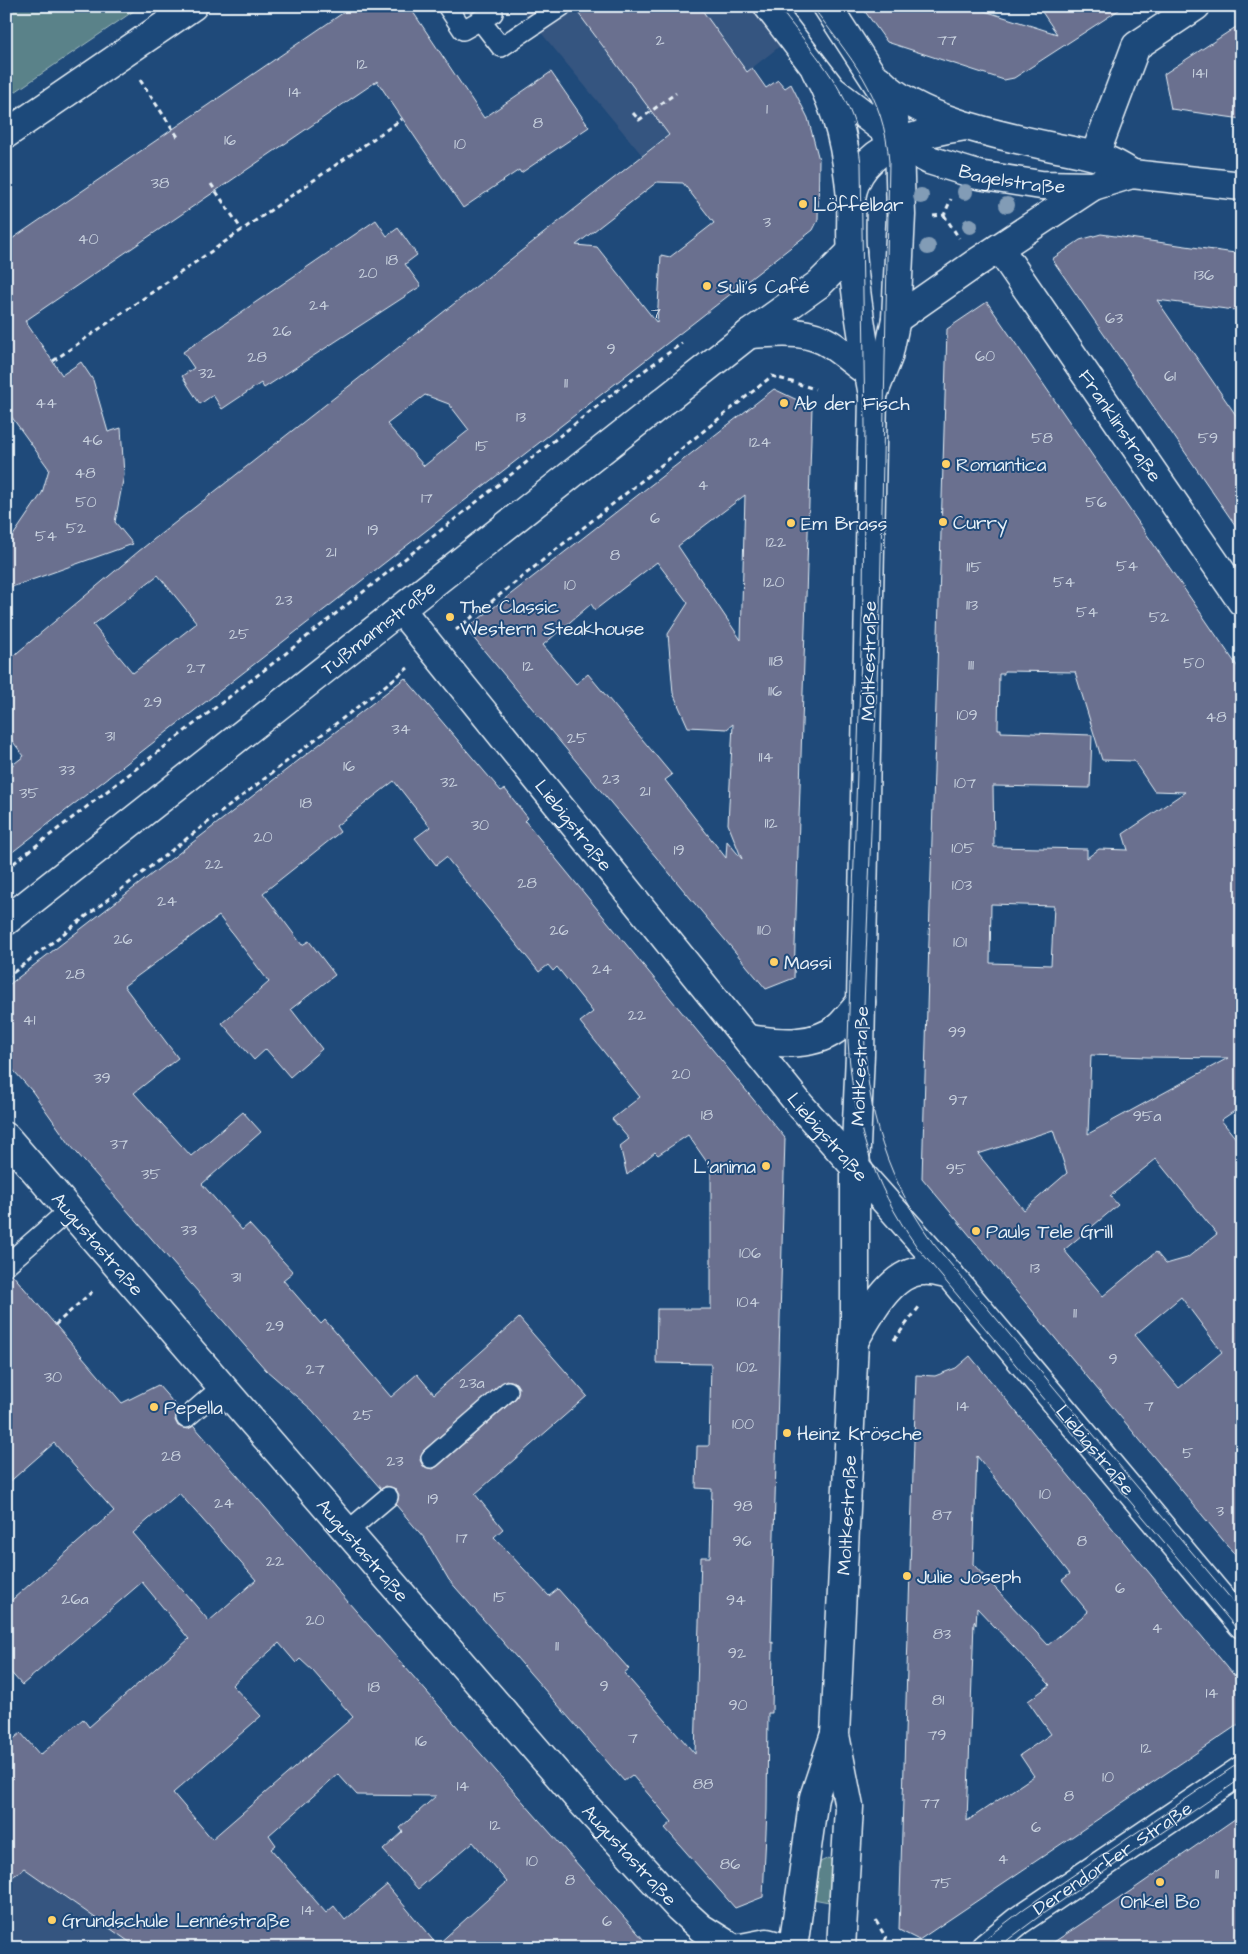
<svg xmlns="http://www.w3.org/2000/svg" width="1248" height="1954" font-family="'Architects Daughter',sans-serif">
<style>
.built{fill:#365580}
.green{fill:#5a8289;stroke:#a1bac0}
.building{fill:#6a708f;stroke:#e8f1f8;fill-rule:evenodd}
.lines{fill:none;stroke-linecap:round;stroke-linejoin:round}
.service-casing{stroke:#e8f1f8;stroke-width:22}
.minor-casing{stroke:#e8f1f8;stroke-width:31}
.tertiary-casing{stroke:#e8f1f8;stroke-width:31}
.path{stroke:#e8f1f8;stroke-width:3;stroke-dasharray:5 4;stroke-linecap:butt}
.service{stroke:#1f4a7a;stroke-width:19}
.minor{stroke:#1f4a7a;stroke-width:28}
.tertiary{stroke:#1f4a7a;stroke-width:28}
.tram{stroke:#e8f1f8;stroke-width:1}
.tree{fill:#829cb6}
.poi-dot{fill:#ffd166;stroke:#1f4a7a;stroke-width:2}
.labels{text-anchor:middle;stroke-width:4;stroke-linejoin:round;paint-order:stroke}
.number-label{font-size:16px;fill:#c8d1de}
.street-label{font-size:19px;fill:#e8f1f8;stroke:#1f4a7a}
.poi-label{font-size:19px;fill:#e8f1f8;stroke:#1f4a7a;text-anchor:start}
</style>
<rect width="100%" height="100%" fill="#1f4a7a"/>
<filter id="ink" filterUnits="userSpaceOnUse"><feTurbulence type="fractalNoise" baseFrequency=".02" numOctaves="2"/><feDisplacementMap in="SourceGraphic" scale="10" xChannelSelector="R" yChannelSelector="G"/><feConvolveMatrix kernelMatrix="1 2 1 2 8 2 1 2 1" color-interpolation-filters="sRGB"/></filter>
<g filter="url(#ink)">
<!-- built -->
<path class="built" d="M 519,6 L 759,6 L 785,42 L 642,155 Z
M 10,1858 L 59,1892 L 138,1948 L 6,1948 L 6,1861 Z"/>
<!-- green -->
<path class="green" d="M 6,6 L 141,6 L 6,98 Z
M 829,1858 L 835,1865 L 829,1902 L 813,1899 L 820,1862 Z"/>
<!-- building -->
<path class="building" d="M 353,6 L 409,6 L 484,118 L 551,72 L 589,127 L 521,173 L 519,170 L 463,208 L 377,81 L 25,321 L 62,375 L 81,362 L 93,380 L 108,432 L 121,428 L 124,475 L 115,522 L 133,544 L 6,589 L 6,546 L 42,493 L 49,469 L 6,409 L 6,243 Z
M 573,6 L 699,6 L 747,72 L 752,68 L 766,88 L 778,80 L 785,88 L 791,84 L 808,118 L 819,160 L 818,220 L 813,230 L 6,857 L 6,770 L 24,756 L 6,733 L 6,662 L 139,551 L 669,135 ZM 657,182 L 683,183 L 714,223 L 670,257 L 661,255 L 657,323 L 597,247 L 576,245 ZM 425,395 L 449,404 L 469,430 L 424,466 L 387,424 ZM 158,575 L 197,623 L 133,673 L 93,625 Z
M 861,6 L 969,6 L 1057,34 L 1038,6 L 1125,6 L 1014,78 L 1004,80 L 887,42 Z
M 1242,23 L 1242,119 L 1171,109 L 1164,74 Z
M 376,220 L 387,236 L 398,228 L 417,255 L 405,264 L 421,286 L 264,388 L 261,383 L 222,409 L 213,395 L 200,404 L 182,376 L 194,368 L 183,352 Z
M 1101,234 L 1242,254 L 1242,311 L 1157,300 L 1242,424 L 1242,535 L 1052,259 L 1080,240 Z
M 987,302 L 1242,673 L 1242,1106 L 1221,1120 L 1242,1146 L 1242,1563 L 922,1178 L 947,329 ZM 1004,671 L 1075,672 L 1102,760 L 1134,761 L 1154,791 L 1185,792 L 1123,834 L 1128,850 L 1099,849 L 1087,858 L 1087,849 L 994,847 L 993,786 L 1090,788 L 1092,735 L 1001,732 L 1001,729 L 998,729 L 999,674 L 1004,674 ZM 991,904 L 1054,906 L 1051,965 L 990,963 ZM 1091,1055 L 1148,1057 L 1228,1058 L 1088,1134 ZM 1053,1130 L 1067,1173 L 1024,1210 L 978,1154 ZM 1156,1159 L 1217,1234 L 1187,1258 L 1166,1264 L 1156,1252 L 1103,1296 L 1064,1250 L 1118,1205 L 1110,1196 ZM 1181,1297 L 1222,1352 L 1179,1388 L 1135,1335 Z
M 774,389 L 812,407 L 794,978 L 766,989 L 466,629 ZM 745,495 L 741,640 L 678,546 ZM 657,562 L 688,603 L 668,634 L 673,693 L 688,727 L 727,729 L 733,724 L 728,824 L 742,859 L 727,841 L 726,858 L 665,780 L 672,775 L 588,674 L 576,684 L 543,645 L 591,604 L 595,610 Z
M 405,678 L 501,791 L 505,789 L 528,818 L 525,821 L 785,1138 L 771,1643 L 773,1642 L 772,1713 L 768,1713 L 767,1810 L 763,1897 L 735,1908 L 665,1828 L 672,1822 L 632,1775 L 624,1781 L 449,1580 L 425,1539 L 396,1505 L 399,1495 L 396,1489 L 386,1486 L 381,1489 L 312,1410 L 266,1370 L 71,1146 L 32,1091 L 6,1062 L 6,987 ZM 394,781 L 430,827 L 415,838 L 436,865 L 446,857 L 539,972 L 548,965 L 553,971 L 557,967 L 593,1012 L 580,1022 L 640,1097 L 612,1119 L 629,1139 L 620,1146 L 627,1175 L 655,1152 L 658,1155 L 688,1135 L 711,1168 L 711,1309 L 657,1309 L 656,1363 L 711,1364 L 709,1446 L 697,1446 L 696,1488 L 712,1489 L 710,1557 L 701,1557 L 695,1754 L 624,1673 L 629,1669 L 558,1589 L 549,1596 L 494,1537 L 503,1529 L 475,1494 L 587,1396 L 519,1318 L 434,1394 L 417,1374 L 391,1397 L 325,1320 L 321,1324 L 283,1280 L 293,1272 L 249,1224 L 242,1230 L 202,1184 L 261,1132 L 243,1112 L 191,1156 L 134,1093 L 178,1058 L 124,986 L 219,916 L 269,982 L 222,1023 L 254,1060 L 266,1049 L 290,1077 L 322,1049 L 291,1009 L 335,975 L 309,941 L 302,945 L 263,893 L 340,832 L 336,826 ZM 506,1380 L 516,1383 L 519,1388 L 515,1399 L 438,1466 L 433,1469 L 423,1466 L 420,1460 L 424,1450 Z
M 12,1274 L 122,1403 L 158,1385 L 179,1409 L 175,1420 L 178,1426 L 188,1429 L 194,1426 L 651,1948 L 138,1948 L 24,1868 L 6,1882 L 6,1745 L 21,1733 L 40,1755 L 83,1719 L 89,1727 L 189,1639 L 142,1582 L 22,1685 L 6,1667 L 6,1605 L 114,1511 L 54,1443 L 6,1485 L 6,1276 ZM 179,1493 L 256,1580 L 209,1621 L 133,1533 ZM 279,1643 L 296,1663 L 300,1659 L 313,1671 L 353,1717 L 212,1839 L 173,1793 L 261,1716 L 232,1685 ZM 338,1774 L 357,1795 L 436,1796 L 400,1828 L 403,1832 L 383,1850 L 418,1889 L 473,1842 L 507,1882 L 437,1945 L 387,1885 L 345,1920 L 334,1906 L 326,1913 L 271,1849 L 276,1845 L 269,1835 Z
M 970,1356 L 1242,1685 L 1242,1722 L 919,1940 L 899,1930 L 916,1375 L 935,1376 L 956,1368 ZM 977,1456 L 1070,1574 L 1062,1580 L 1088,1612 L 1048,1645 L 973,1564 ZM 977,1608 L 1050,1685 L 1028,1701 L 1051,1734 L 1020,1755 L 1034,1776 L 967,1821 L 974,1621 L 976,1625 Z
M 1242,1814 L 1242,1948 L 1045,1948 L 1135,1888 Z"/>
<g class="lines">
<defs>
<path id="service" d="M 447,6 L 463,30 L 493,13 L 488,6
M 480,20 L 501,47 L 562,6
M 6,1265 L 69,1210
M 186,1418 L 222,1387
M 431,1458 L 508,1391
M 348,1531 L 388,1497"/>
<g id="minor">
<path d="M 6,134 L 193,6"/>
<path d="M 1095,155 L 1136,46 L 1196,6"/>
<path id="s1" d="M 999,248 L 1242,602"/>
<path d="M 749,334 C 777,333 805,328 830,344 C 844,353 855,364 868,372"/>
<path id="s2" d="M 401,610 L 800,1105 L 933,1255 L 1242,1624"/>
<path id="s3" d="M 6,921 L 749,334 L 819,284 L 852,251"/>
<path d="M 748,1039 C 778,1043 815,1048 840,1026 C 847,1019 854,1010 861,1002"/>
<path id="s4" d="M 6,1137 L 578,1798 L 679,1908 L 701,1928 L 733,1948"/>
<path d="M 854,1341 C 868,1318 890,1271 923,1271 C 932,1270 941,1273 950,1275"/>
<path d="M 741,1948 L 767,1943 L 786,1948"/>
</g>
<g id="tertiary">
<path id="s5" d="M 768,6 L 832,90 L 912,151 L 929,160 L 978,175 L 1041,185 L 1093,186 L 1132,174 L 1242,186"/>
<path d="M 827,6 L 883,92 L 893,115 L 899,142 L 901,215 L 896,319 L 888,357 L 873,395"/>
<path d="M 816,71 C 839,111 847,153 851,198 C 852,216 850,234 852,252 C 856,300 864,348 873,395 L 860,1054 L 855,1169 L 855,1321 L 835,1735 L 849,1807 L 841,1948"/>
<path d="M 879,80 C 917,119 1001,136 1053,147 C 1085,154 1105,155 1132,174"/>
<path d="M 851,199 C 858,144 922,133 966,126"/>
<path d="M 896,319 L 976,263 L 1093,186"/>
<path d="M 793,1948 L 814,1797 L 834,1737"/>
<path id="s6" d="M 985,1948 L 1018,1921 L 1242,1770"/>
</g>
</defs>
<!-- service casing -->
<use href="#service" class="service-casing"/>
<!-- minor casing -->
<use href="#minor" class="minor-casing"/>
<!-- tertiary casing -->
<use href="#tertiary" class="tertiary-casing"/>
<!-- path -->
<path class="path" d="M 140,80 L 178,137
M 633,113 L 639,120 L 676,93
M 211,184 L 242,230
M 944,215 L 959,238
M 933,216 L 944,215 L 951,199
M 53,361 L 402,119
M 456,630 L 772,376 L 815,389
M 6,869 L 285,654 L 615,392 L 682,343
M 6,978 L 408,668
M 55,1325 L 95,1289
M 894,1340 L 919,1307
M 876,1921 L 886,1938 L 884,1948"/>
<!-- service -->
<use href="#service" class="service"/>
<!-- minor -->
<use href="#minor" class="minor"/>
<!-- tertiary -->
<use href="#tertiary" class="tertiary"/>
<!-- tram -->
<path class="tram" d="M 778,6 C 805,43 842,81 855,125 C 858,138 859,151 861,163 L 865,426 L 863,593 L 848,1041 C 853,1120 871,1182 917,1247 L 1242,1635
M 812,6 C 851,59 884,93 889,162 L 880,607 L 864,1006 C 863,1097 880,1168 933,1243 L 1242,1612
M 973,1948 L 1025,1908 L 1242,1761
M 997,1948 L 1041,1915 L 1242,1778"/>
</g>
<!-- trees -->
<g class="tree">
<circle cx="965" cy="192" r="8"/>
<circle cx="921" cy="196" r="8"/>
<circle cx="1007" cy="205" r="8"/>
<circle cx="970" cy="226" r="8"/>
<circle cx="928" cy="247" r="8"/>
</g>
</g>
<!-- markers -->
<g class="poi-dot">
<circle cx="803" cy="204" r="5"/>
<circle cx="707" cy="286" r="5"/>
<circle cx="784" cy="403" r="5"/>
<circle cx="946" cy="464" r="5"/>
<circle cx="943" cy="522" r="5"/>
<circle cx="791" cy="523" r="5"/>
<circle cx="450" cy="617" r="5"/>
<circle cx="774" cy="962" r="5"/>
<circle cx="766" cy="1166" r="5"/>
<circle cx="976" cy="1231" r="5"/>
<circle cx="154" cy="1407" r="5"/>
<circle cx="787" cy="1433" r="5"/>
<circle cx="907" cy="1576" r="5"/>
<circle cx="1160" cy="1882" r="5"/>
<circle cx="52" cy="1920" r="5"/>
</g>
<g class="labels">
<!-- number labels -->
<g class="number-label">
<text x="660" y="45">2</text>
<text x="947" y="45">77</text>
<text x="362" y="69">12</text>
<text x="1200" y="78">141</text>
<text x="295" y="97">14</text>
<text x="767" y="114">1</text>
<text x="538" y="128">8</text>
<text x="230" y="145">16</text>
<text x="460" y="149">10</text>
<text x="160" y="188">38</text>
<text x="767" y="227">3</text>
<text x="88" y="244">40</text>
<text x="392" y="265">18</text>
<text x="368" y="278">20</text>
<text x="1204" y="280">136</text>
<text x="319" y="310">24</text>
<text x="656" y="318">7</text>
<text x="1114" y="323">63</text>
<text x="282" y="336">26</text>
<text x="611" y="354">9</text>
<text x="985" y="361">60</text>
<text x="257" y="362">28</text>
<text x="207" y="378">32</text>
<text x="1170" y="381">61</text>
<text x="566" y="388">11</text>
<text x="46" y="408">44</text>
<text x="521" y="422">13</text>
<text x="1042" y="443">58</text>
<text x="1208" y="443">59</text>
<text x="92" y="445">46</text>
<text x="760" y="447">124</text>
<text x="482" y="451">15</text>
<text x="85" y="478">48</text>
<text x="703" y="490">4</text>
<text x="427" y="503">17</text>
<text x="86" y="507">50</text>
<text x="1096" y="507">56</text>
<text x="655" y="523">6</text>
<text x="76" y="533">52</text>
<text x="373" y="535">19</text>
<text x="46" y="541">54</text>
<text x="776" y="547">122</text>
<text x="331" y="557">21</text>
<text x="615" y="560">8</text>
<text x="1127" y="571">54</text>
<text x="974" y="572">115</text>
<text x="774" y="587">120</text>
<text x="1064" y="587">54</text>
<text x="570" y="590">10</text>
<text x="284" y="605">23</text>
<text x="972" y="610">113</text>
<text x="1087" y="617">54</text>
<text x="1159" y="622">52</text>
<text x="239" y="639">25</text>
<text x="776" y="666">118</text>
<text x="1194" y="668">50</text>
<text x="971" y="670">111</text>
<text x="528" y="671">12</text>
<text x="196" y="673">27</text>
<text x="775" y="696">116</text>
<text x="153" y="707">29</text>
<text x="967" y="720">109</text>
<text x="1216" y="722">48</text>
<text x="401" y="734">34</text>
<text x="110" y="741">31</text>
<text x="577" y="743">25</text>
<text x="766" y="762">114</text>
<text x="349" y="771">16</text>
<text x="67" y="775">33</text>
<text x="611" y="784">23</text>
<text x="449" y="787">32</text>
<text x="965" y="788">107</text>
<text x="645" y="796">21</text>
<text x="29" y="798">35</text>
<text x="306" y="808">18</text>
<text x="771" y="828">112</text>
<text x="480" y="830">30</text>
<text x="263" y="842">20</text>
<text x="963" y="853">105</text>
<text x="679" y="855">19</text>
<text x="214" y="869">22</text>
<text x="527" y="888">28</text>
<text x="962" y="890">103</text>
<text x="167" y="906">24</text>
<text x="559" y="935">26</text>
<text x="764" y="935">110</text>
<text x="123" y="944">26</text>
<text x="960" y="947">101</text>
<text x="602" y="974">24</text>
<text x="75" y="979">28</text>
<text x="637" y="1020">22</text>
<text x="29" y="1025">41</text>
<text x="957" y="1037">99</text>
<text x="681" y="1079">20</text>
<text x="102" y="1083">39</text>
<text x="958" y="1105">97</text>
<text x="707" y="1120">18</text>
<text x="1147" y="1121">95a</text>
<text x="119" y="1149">37</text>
<text x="956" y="1174">95</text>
<text x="151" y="1179">35</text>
<text x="189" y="1235">33</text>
<text x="750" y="1258">106</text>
<text x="1035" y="1273">13</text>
<text x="236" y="1282">31</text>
<text x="748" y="1307">104</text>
<text x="1075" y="1318">11</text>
<text x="275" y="1331">29</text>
<text x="1113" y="1364">9</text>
<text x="747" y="1372">102</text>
<text x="315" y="1374">27</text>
<text x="53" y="1382">30</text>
<text x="472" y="1388">23a</text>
<text x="963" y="1411">14</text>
<text x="1149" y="1411">7</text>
<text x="363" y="1420">25</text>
<text x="743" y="1429">100</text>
<text x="1188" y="1458">5</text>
<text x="171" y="1461">28</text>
<text x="395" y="1466">23</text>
<text x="1045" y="1499">10</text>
<text x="433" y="1504">19</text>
<text x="224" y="1508">24</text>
<text x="743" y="1511">98</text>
<text x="1220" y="1516">3</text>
<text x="942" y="1520">87</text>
<text x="462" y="1543">17</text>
<text x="742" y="1546">96</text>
<text x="1082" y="1546">8</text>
<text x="275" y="1566">22</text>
<text x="1120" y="1593">6</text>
<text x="500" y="1602">15</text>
<text x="75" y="1604">26a</text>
<text x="736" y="1605">94</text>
<text x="315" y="1625">20</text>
<text x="1157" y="1633">4</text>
<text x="942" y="1639">83</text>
<text x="557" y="1651">11</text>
<text x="737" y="1658">92</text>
<text x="604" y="1691">9</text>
<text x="374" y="1692">18</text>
<text x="1212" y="1698">14</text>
<text x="938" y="1705">81</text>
<text x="738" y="1710">90</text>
<text x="937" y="1740">79</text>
<text x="633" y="1743">7</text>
<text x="421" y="1746">16</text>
<text x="1146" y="1753">12</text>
<text x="1108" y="1782">10</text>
<text x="703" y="1789">88</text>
<text x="463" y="1791">14</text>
<text x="1069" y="1801">8</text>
<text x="930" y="1808">77</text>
<text x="495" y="1830">12</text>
<text x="1036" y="1832">6</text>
<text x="1003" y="1864">4</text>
<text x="532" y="1866">10</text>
<text x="730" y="1869">86</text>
<text x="1217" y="1879">11</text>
<text x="570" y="1885">8</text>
<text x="941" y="1888">75</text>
<text x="308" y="1915">14</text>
<text x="607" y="1926">6</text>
</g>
<!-- street labels -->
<g class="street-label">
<text dy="7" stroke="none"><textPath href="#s5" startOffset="311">Bagelstraße</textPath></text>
<text dy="7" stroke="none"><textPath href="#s1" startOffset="215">Franklinstraße</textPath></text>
<text dy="7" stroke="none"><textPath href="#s3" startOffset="474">Tußmannstraße</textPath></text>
<text transform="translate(868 661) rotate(-89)" y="7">Moltkestraße</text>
<text dy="7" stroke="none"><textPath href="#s2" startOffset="276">Liebigstraße</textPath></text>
<text transform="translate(859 1066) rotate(-88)" y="7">Moltkestraße</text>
<text dy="7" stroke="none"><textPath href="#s2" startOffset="678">Liebigstraße</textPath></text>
<text dy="7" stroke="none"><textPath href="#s4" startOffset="141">Augustastraße</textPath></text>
<text dy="7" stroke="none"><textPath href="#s2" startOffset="1090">Liebigstraße</textPath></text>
<text transform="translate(846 1515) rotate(-87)" y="7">Moltkestraße</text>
<text dy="7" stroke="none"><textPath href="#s4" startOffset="546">Augustastraße</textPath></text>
<text dy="7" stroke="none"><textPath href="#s4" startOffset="951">Augustastraße</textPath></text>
<text dy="7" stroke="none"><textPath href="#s6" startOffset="156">Derendorfer Straße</textPath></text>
</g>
<!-- poi labels -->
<g class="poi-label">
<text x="813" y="211">Löffelbar</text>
<text x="717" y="293">Suli's Café</text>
<text x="794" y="410">Ab der Fisch</text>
<text x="956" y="471">Romantica</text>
<text x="953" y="529">Curry</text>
<text x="801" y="530">Em Brass</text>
<text x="460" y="613">The Classic<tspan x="460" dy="22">Western Steakhouse</tspan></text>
<text x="784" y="969">Massi</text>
<text x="756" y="1173" text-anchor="end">L'anima</text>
<text x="986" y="1238">Pauls Tele Grill</text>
<text x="164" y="1414">Pepella</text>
<text x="797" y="1440">Heinz Krösche</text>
<text x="917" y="1583">Julie Joseph</text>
<text x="1160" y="1908" text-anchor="middle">Onkel Bo</text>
<text x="62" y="1927">Grundschule Lennéstraße</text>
</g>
</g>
<!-- margin -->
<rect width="1248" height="1954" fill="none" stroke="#1f4a7a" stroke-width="25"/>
<rect x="12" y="12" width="1223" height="1929" fill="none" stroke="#e8f1f8" stroke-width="2" filter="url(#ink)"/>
</svg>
